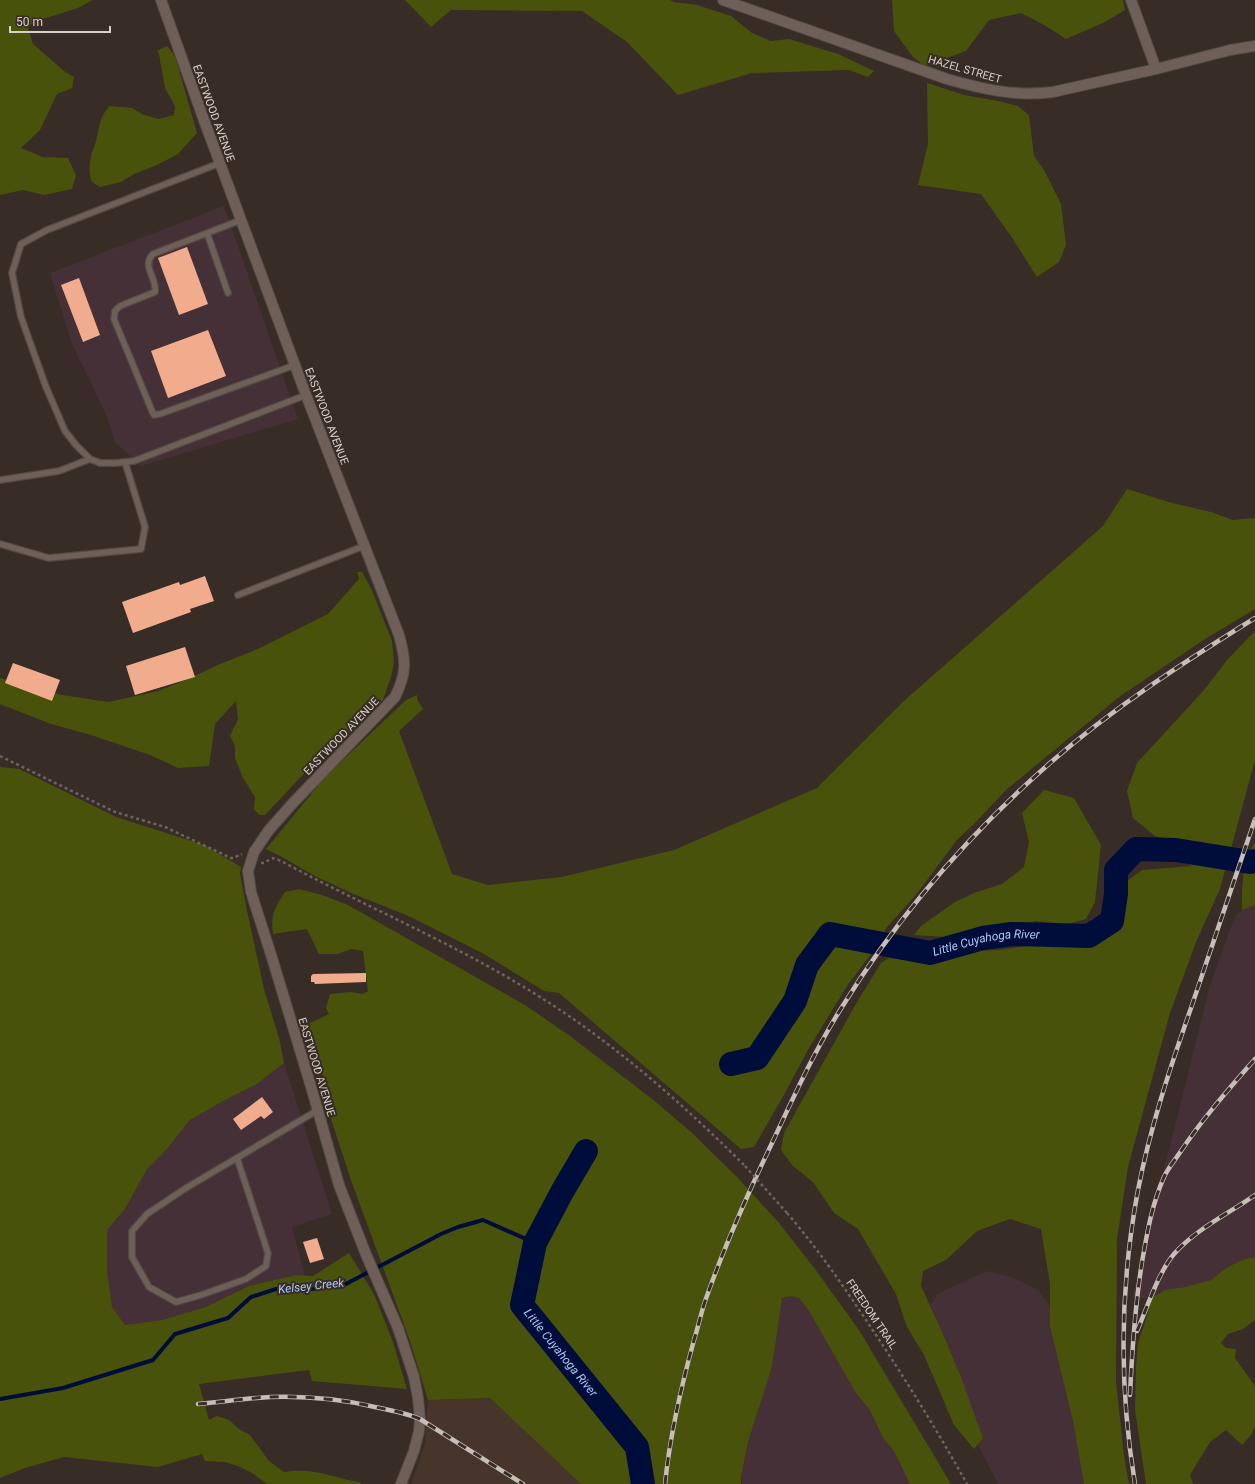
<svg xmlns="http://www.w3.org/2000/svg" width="1255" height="1484" font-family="Roboto,sans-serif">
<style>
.built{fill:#47342b}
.industrial{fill:#443036}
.green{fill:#48520b}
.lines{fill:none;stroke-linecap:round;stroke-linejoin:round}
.stream{stroke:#000d3a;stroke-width:4}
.river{stroke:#000d3a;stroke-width:24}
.building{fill:#f0ac8d}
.service-casing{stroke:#534944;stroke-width:8}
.minor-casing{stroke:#534944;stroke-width:12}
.tertiary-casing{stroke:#534944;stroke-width:12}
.path{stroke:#6e635e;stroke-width:2.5;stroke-dasharray:3 3;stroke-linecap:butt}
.service{stroke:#6e5f59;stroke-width:5.5}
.minor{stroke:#6e5f59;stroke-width:10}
.tertiary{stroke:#6e5f59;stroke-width:10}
.rail-casing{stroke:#c7beba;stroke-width:4.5}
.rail{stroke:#382c26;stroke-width:3;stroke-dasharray:9;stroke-linecap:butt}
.path-bridge{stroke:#6e635e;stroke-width:2.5;stroke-dasharray:3 3;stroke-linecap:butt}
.labels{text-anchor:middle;stroke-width:4;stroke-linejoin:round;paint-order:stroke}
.street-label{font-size:11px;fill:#d8d0cc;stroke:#382c26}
.water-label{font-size:12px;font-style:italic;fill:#acc7f6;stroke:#382c26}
</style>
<rect width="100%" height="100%" fill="#382c26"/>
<!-- built -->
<path class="built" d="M 490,1398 L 580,1482 L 581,1484 L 411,1484 L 425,1443 L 428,1400 Z"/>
<!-- industrial -->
<path class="industrial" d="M 224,206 L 298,419 L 141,466 L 115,442 L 106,414 L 72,344 L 50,273 Z
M 1255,905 L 1255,1257 L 1242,1260 L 1226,1268 L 1211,1280 L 1185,1287 L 1165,1290 L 1151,1298 L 1132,1298 L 1210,985 L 1235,916 L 1242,910 Z
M 284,1063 L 332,1214 L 292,1227 L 305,1276 L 297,1275 L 225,1299 L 206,1307 L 162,1320 L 125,1325 L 112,1307 L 107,1270 L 107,1230 L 125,1209 L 147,1169 L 190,1120 L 225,1100 L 257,1084 Z
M 792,1271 L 922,1484 L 742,1484 L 741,1477 L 748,1442 L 772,1366 L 782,1298 Z
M 987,1271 L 1008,1276 L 1037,1289 L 1061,1321 L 1090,1484 L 998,1484 L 924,1339 L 921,1321 L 937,1294 Z"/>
<!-- green -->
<path class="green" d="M 0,0 L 93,0 L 78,8 L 33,22 L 28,28 L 33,44 L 64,71 L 74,77 L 72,88 L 57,94 L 40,130 L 21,148 L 43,157 L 68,158 L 76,175 L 72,189 L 44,195 L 23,190 L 0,195 Z
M 405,0 L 670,0 L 674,2 L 697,5 L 731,16 L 752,33 L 771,41 L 789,39 L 838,54 L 874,71 L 868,77 L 849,70 L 752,73 L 678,95 L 627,42 L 582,11 L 451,10 L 431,27 Z
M 892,0 L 1123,0 L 1125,10 L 1105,22 L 1066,39 L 1046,26 L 1021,13 L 989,20 L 966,51 L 925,66 L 913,57 L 894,31 Z
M 167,46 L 175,56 L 197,133 L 178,154 L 157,165 L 134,174 L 121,182 L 100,187 L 91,181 C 89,172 89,162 92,153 C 93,149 95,145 96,141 C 100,126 99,117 110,106 L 132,108 L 144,115 L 159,119 L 174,115 L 175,106 L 165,88 L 159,54 L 157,51 Z
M 927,83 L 964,95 L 998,101 L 1018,106 L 1029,115 L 1034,156 L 1044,170 L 1061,204 L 1066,245 L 1059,262 L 1037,277 L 1013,239 L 981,194 L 918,185 L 928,144 Z
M 1127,489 L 1172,503 L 1211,512 L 1233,520 L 1255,518 L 1255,609 L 1205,639 L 1119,697 L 1006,790 L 977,821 L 957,840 L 915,896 L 887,927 L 871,954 L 847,986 L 809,1048 L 785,1093 L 754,1147 L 741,1149 L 559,993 L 544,991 L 484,954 L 411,917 L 351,893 L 315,876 L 282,857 L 266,849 L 326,776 L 406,700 L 417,695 L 417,699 L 423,709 L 399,731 L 452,874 L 488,885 L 562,877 L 674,850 L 817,788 L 905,700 L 1103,526 Z
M 357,572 L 362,572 L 371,588 L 392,641 L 394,663 L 391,677 L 383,700 L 341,741 L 327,749 L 265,815 L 259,815 L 254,809 L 255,797 L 243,778 L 235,758 L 235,746 L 230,736 L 238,719 L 236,701 L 215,724 L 209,766 L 178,768 L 150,755 L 91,735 L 51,724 L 0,704 L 0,678 L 62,695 L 109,702 L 158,691 L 188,679 L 220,664 L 258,649 L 328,614 L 359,579 Z
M 1255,631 L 1255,760 L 1220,889 L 1196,942 L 1170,1013 L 1128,1167 L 1117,1239 L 1116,1381 L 1124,1456 L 1129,1484 L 1084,1484 L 1073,1421 L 1050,1326 L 1050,1284 L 1041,1229 L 1010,1219 L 977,1231 L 946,1260 L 923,1271 L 921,1286 L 942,1332 L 961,1377 L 983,1438 L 974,1449 L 954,1425 L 924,1355 L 907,1327 L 896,1294 L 858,1229 L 834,1213 L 813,1182 L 793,1166 L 781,1150 L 784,1133 L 857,1002 L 881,963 L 889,958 L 912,961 L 928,960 L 970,951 L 999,950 L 1064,941 L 1075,938 L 1096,920 L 1119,896 L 1127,881 L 1142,870 L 1191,866 L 1174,841 L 1155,836 L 1133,818 L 1127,791 L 1137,763 L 1204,690 L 1228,659 Z
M 0,767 L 19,769 L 116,817 L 204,845 L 241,867 L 240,874 L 246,906 L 264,989 L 279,1038 L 284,1063 L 257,1084 L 225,1100 L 190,1120 L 166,1150 L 147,1169 L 125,1209 L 107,1230 L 107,1270 L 112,1307 L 125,1325 L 162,1320 L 206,1307 L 249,1286 L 297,1275 L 313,1276 L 349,1253 L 374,1294 L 393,1342 L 407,1389 L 312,1381 L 309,1370 L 199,1384 L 209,1420 L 217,1416 L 229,1420 L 239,1429 L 250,1435 L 269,1461 L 284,1472 C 314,1467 331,1477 359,1482 L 362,1484 L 267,1484 L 252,1473 L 238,1466 L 225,1462 L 205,1461 L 202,1454 L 158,1467 L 64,1457 L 25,1468 L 0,1478 Z
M 1044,790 L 1074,798 L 1101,845 L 1095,902 L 1086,919 L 1067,924 L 1036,921 L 947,937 L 914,935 L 921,926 L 955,902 L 974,893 L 1002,884 L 1024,867 L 1029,842 L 1022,813 Z
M 1255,842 L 1255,905 L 1242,910 C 1242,887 1242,862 1255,842 Z
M 299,889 L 322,895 L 348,905 L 525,1005 L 570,1036 L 656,1102 L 691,1132 L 738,1178 L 779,1223 L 815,1269 L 859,1330 L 951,1484 L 910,1484 L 894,1451 L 883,1438 L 870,1410 L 856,1393 L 809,1311 L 799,1298 L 791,1296 L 782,1298 L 772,1367 L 748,1442 L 741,1477 L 741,1484 L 581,1484 L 490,1398 L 428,1400 L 409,1338 L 352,1183 L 331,1119 L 334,1108 L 306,1025 L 329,1014 L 326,1008 L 330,994 L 350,992 L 363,994 L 368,991 L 363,951 L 352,949 L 337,954 L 319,954 L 307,929 L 273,934 C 270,916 275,907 285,892 Z
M 1255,1257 L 1255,1320 L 1243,1329 L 1228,1334 L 1221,1343 L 1226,1348 L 1236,1349 L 1235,1358 L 1255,1386 L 1255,1425 L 1252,1434 L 1242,1445 L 1226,1430 L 1210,1442 L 1190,1475 L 1193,1484 L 1146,1484 L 1135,1410 L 1136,1368 L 1138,1343 L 1147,1316 L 1151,1298 L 1165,1290 L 1185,1287 L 1211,1280 L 1226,1268 L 1242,1260 Z"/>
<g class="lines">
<!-- stream -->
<path class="stream" d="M 0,1399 L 63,1388 L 153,1360 L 175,1334 L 228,1318 L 251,1297 L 276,1289 L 311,1289 L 344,1285 L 441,1234 L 458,1227 L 483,1220 L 535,1243"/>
<!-- river -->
<g class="river">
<path id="s1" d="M 731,1064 L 757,1058 L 795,1001 L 807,965 L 830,934 L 930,953 L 983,938 L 1012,934 L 1089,936 L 1112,921 L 1116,894 L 1116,870 L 1136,849 L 1176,850 L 1250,862 L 1255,861"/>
<path id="s2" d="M 586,1151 L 562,1192 L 535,1243 L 522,1305 L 637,1447 L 643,1484"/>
</g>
</g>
<!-- building -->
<path class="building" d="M 187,247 L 208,304 L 179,315 L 158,258 Z
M 79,278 L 100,335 L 83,342 L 61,285 Z
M 208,330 L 226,376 L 168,398 L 151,351 Z
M 205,576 L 214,601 L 190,609 L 191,612 L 133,633 L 122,602 L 179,582 L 180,585 Z
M 185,647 L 195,677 L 135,695 L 126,666 Z
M 13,663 L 60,680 L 52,701 L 5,683 Z
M 366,973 L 366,982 L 315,984 L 314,982 L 311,982 L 311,976 L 313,974 Z
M 262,1097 L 273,1112 L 264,1119 L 261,1116 L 241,1130 L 233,1119 Z
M 317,1238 L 324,1259 L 310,1263 L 303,1242 Z"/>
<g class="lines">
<defs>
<path id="service" d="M 220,163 L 47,230 L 21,244 L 12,273 L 21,317 L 46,387 L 65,431 L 76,445 L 90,459 L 100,463 L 116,463 L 134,461 L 306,395
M 241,220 L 153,254 C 141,266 157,277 155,292 L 120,306 L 115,311 L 114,319 L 152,411 L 154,415 L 160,414 L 295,365
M 207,233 L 228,293
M 0,480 L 59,471 L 90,459
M 0,544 L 49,558 L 141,549 L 145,527 L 125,462
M 238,595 L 364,546
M 237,1158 L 268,1253 L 266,1266 L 246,1279 L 201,1295 L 176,1302 L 149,1287 L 132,1257 L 132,1231 L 147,1214 L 186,1188 L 318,1110"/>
<path id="minor" d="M 161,0 L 205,123 L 306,395 L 399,635 C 406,660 407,673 395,697 L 292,804 L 269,830 L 254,852 L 248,871 L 251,892 L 273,961 L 312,1090 L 339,1185 L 365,1252 L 398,1328 L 414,1377 L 418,1398 L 420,1419 L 419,1431 L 414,1451 L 401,1484
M 1131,0 L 1156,69"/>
<path id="tertiary" d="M 723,0 L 947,79 C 982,89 1016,97 1053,92 L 1156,69 L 1230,50 L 1255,46"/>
</defs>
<!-- service casing -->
<use href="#service" class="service-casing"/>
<!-- minor casing -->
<use href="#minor" class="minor-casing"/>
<!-- tertiary casing -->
<use href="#tertiary" class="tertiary-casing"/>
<!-- path -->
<path class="path" d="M 0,756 L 115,812 L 165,827 L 231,858 L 234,858 L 239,855 L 242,854
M 261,863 L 264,863 C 273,857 272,857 283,862 C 368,908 458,945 540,997 C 615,1044 683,1104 745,1166
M 787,1213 C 818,1249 844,1287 870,1326 C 904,1377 937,1430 967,1484"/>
<!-- service -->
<use href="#service" class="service"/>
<!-- minor -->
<use href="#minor" class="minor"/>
<!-- tertiary -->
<use href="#tertiary" class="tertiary"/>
<defs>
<path id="rail" d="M 1137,1331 C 1147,1308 1158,1273 1174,1254 C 1196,1229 1228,1214 1255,1195
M 1130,1395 C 1132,1351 1135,1306 1142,1262 C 1147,1233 1152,1204 1164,1177 C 1168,1168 1175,1160 1181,1151 C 1203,1118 1229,1089 1255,1059
M 198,1404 C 222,1402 247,1398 271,1397 C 306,1396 341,1399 375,1407 C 390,1410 406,1413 420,1419 L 523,1484
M 665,1484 C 670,1435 681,1387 694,1340 C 699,1324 702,1308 708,1293 C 724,1248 743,1205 763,1162 C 788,1110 811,1056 842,1007 C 898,916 970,833 1050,763 C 1113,708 1184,662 1255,618
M 1135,1484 C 1119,1387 1120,1286 1138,1190 C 1150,1128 1170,1068 1191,1008 C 1212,945 1234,882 1255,819"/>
</defs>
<!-- rail casing -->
<use href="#rail" class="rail-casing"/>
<!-- rail -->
<use href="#rail" class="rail"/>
<!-- path-bridge -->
<path class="path-bridge" d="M 745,1166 L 787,1213"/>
</g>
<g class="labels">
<!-- street labels -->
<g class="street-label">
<text transform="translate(965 69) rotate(16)" y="4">HAZEL STREET</text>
<text transform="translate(214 113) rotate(70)" y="4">EASTWOOD AVENUE</text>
<text transform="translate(327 416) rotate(69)" y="4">EASTWOOD AVENUE</text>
<text transform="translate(341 736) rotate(-46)" y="4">EASTWOOD AVENUE</text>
<text transform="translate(317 1067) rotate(73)" y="4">EASTWOOD AVENUE</text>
<text transform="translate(872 1314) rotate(56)" y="4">FREEDOM TRAIL</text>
</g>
<!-- water labels -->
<g class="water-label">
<text dy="4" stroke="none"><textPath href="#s1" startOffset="331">Little Cuyahoga River</textPath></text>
<text transform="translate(311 1286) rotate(-6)" y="4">Kelsey Creek</text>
<text dy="4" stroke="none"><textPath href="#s2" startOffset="230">Little Cuyahoga River</textPath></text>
</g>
</g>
<!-- scale -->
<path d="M10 26v6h100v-6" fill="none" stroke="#d8d0cc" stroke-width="2"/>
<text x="16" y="26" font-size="12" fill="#d8d0cc" stroke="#382c26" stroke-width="3" paint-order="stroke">50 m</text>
</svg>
